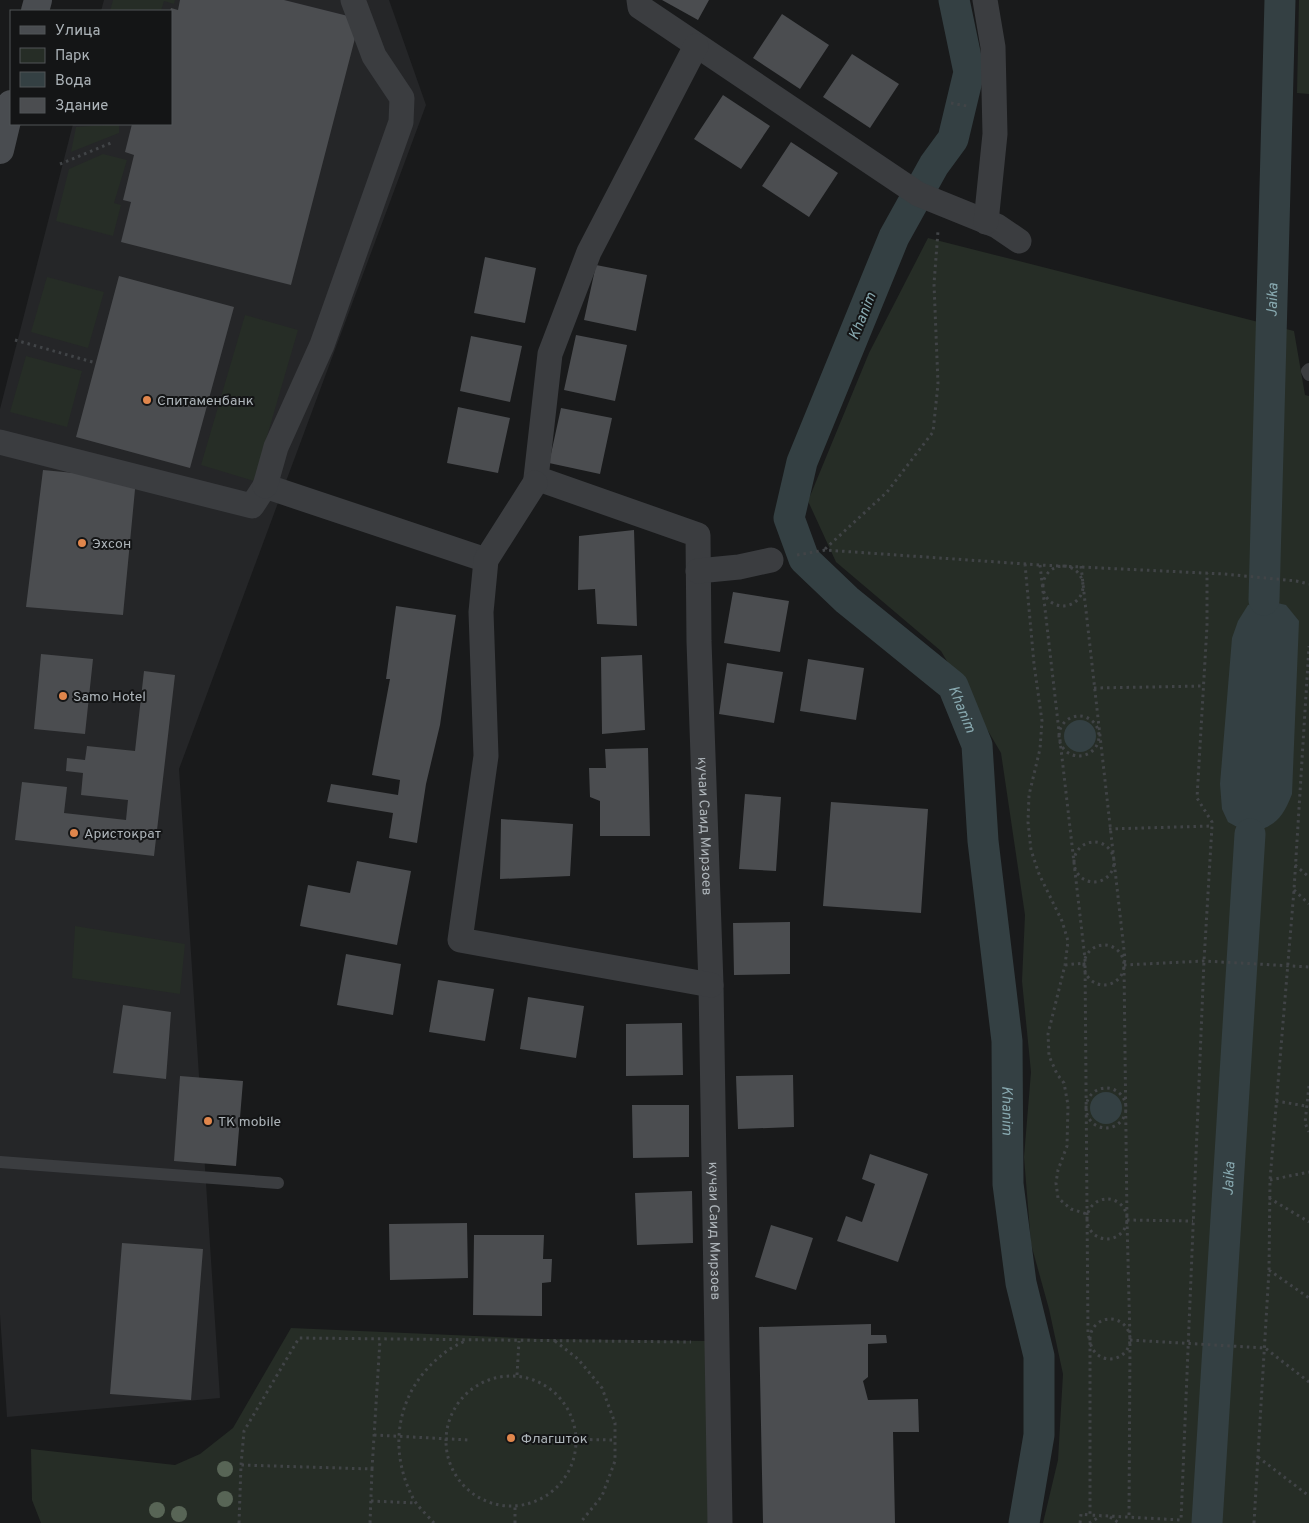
<svg xmlns="http://www.w3.org/2000/svg" width="1309" height="1523" font-family="Overpass,sans-serif">
<style>
.built{fill:#252628}
.green{fill:#262d26}
.water{fill:#344043}
.lines{fill:none;stroke-linecap:round;stroke-linejoin:round}
.canal{stroke:#344043;stroke-width:31}
.building{fill:#4b4d50}
.path{stroke:#414447;stroke-width:3;stroke-dasharray:2.5 4;stroke-linecap:butt}
.lane{stroke:#3b3d40;stroke-width:12}
.street{stroke:#3b3d40;stroke-width:25}
.secondary{stroke:#494c50;stroke-width:28}
.tree{fill:#586556}
.poi-dot{fill:#e0864c;stroke:#141516;stroke-width:2}
.labels{text-anchor:middle;stroke-width:4;stroke-linejoin:round;paint-order:stroke}
.poi-label{font-size:14px;fill:#adb4b9;stroke:#141516;text-anchor:start}
.street-label{font-size:14px;fill:#adb4b9;stroke:#141516}
.water-label{font-size:15px;font-style:italic;fill:#88a9b0;stroke:#141516}
</style>
<rect width="100%" height="100%" fill="#191a1b"/>
<!-- built -->
<path class="built" d="M 104,0 L 389,0 L 426,105 L 179,769 L 220,1398 L 7,1417 L 0,1315 L 0,409 L 73,124 L 171,124 L 171,11 L 101,11 Z"/>
<!-- green -->
<path class="green" d="M 113,0 L 175,0 L 174,4 L 164,1 L 161,11 L 110,11 Z
M 1299,0 L 1309,0 L 1309,94 L 1297,93 Z
M 119,124 L 119,133 L 71,152 L 76,127 Z
M 103,154 L 127,160 L 114,203 L 121,205 L 113,236 L 56,221 L 69,169 Z
M 928,238 L 1294,331 L 1305,395 L 1309,396 L 1309,1523 L 1043,1523 L 1058,1460 L 1063,1374 L 1049,1309 L 1031,1244 L 1024,1157 L 1031,1072 L 1022,981 L 1025,915 L 1001,753 L 941,651 L 836,562 L 808,501 L 869,353 Z
M 47,277 L 104,292 L 88,348 L 31,332 Z
M 245,315 L 298,330 L 254,481 L 201,465 Z
M 26,356 L 82,371 L 67,427 L 10,412 Z
M 75,926 L 185,944 L 180,994 L 72,978 Z
M 291,1328 L 542,1339 L 709,1341 L 717,1523 L 41,1523 L 32,1500 L 31,1449 L 175,1465 L 200,1454 L 233,1428 Z"/>
<!-- water -->
<path class="water" d="M 1264,600 L 1286,605 L 1299,621 L 1292,794 C 1282,820 1275,825 1250,834 L 1228,822 L 1222,809 L 1220,784 L 1232,638 L 1238,621 L 1248,605 Z
M1064 736a16 16 0 1 1 32 0a16 16 0 1 1-32 0Z
M1090 1108a16 16 0 1 1 32 0a16 16 0 1 1-32 0Z"/>
<g class="lines">
<!-- canal -->
<g class="canal">
<path id="s1" d="M 954,0 L 969,72 L 953,139 L 934,165 L 894,237 L 802,462 L 789,518 L 804,559 L 847,600 L 953,686 L 977,745 L 983,841 L 1007,1041 L 1008,1184 L 1021,1283 L 1039,1356 L 1039,1435 L 1024,1523"/>
<path id="s2" d="M 1264,600 L 1280,0"/>
<path id="s3" d="M 1207,1523 L 1250,834"/>
</g>
</g>
<!-- building -->
<path class="building" d="M 180,0 L 284,0 L 360,19 L 291,285 L 121,242 L 131,202 L 123,200 L 134,155 L 125,152 L 132,124 L 171,124 L 170,11 L 171,8 L 178,10 Z
M 662,0 L 709,0 L 698,20 Z
M 782,14 L 829,45 L 800,89 L 753,58 Z
M 852,54 L 899,84 L 870,128 L 823,97 Z
M 723,95 L 770,126 L 741,169 L 694,139 Z
M 791,142 L 838,173 L 809,217 L 762,186 Z
M 485,257 L 536,268 L 525,323 L 474,313 Z
M 596,265 L 647,275 L 636,331 L 584,320 Z
M 119,276 L 234,307 L 190,468 L 76,437 Z
M 576,335 L 627,345 L 615,401 L 564,390 Z
M 471,336 L 522,346 L 510,402 L 460,391 Z
M 458,407 L 510,418 L 498,473 L 447,463 Z
M 561,408 L 612,418 L 600,474 L 549,463 Z
M 43,470 L 136,479 L 123,615 L 26,607 Z
M 634,530 L 637,626 L 597,624 L 595,589 L 578,590 L 579,536 Z
M 733,592 L 789,601 L 780,652 L 724,643 Z
M 396,606 L 456,615 L 440,725 L 426,784 L 417,843 L 389,838 L 393,813 L 327,802 L 331,784 L 398,795 L 400,780 L 372,775 L 390,679 L 386,679 Z
M 41,654 L 93,659 L 85,734 L 34,729 Z
M 642,655 L 645,730 L 602,734 L 601,657 Z
M 808,659 L 864,668 L 856,720 L 800,711 Z
M 727,663 L 783,672 L 774,723 L 719,714 Z
M 144,671 L 175,675 L 154,856 L 15,840 L 22,782 L 67,787 L 64,813 L 126,820 L 128,800 L 81,795 L 83,773 L 66,771 L 67,758 L 85,760 L 87,746 L 135,751 Z
M 648,748 L 650,836 L 600,836 L 600,801 L 590,797 L 589,768 L 606,768 L 605,749 Z
M 745,794 L 781,797 L 776,871 L 739,869 Z
M 831,802 L 928,809 L 921,913 L 823,906 Z
M 501,819 L 573,824 L 570,876 L 500,879 Z
M 357,861 L 411,871 L 397,945 L 300,926 L 308,885 L 350,893 Z
M 790,922 L 790,974 L 734,975 L 733,923 Z
M 346,954 L 401,964 L 393,1015 L 337,1005 Z
M 438,980 L 494,989 L 485,1041 L 429,1032 Z
M 528,997 L 584,1006 L 576,1058 L 520,1049 Z
M 123,1005 L 171,1012 L 166,1079 L 113,1073 Z
M 682,1023 L 683,1075 L 626,1076 L 626,1024 Z
M 793,1075 L 794,1127 L 738,1129 L 736,1076 Z
M 180,1076 L 243,1081 L 236,1166 L 174,1161 Z
M 632,1105 L 689,1105 L 689,1157 L 633,1158 Z
M 870,1154 L 928,1174 L 898,1262 L 837,1241 L 846,1216 L 862,1222 L 875,1184 L 862,1179 Z
M 692,1191 L 693,1243 L 637,1245 L 635,1193 Z
M 467,1223 L 468,1278 L 390,1280 L 389,1224 Z
M 771,1225 L 813,1238 L 796,1290 L 755,1277 Z
M 474,1235 L 544,1235 L 543,1259 L 552,1259 L 551,1282 L 542,1283 L 542,1316 L 473,1315 Z
M 122,1243 L 203,1249 L 191,1400 L 110,1394 Z
M 871,1324 L 871,1335 L 886,1335 L 887,1343 L 868,1344 L 868,1377 L 863,1381 L 868,1400 L 918,1399 L 919,1432 L 893,1432 L 895,1523 L 763,1523 L 759,1327 Z"/>
<g class="lines">
<!-- path -->
<path class="path" d="M 951,103 L 967,106
M 60,164 L 111,143
M 15,340 L 96,363
M 825,549 L 887,492 L 933,432 L 938,384 L 934,284 L 938,231
M 797,555 L 825,550 L 1040,565 L 1224,574 L 1296,581 L 1309,584
M 1025,564 L 1034,664 L 1042,721 L 1040,749 L 1029,795 L 1028,822 L 1031,850 L 1039,874 L 1062,921 L 1068,941 L 1065,965 L 1048,1034 L 1049,1056 L 1057,1074 L 1064,1083 L 1068,1105 L 1067,1146 L 1058,1170 L 1056,1183 L 1058,1198 L 1071,1209 L 1087,1214
M 1040,565 L 1085,959 L 1088,1334 L 1090,1341 L 1090,1515 L 1181,1520 L 1204,961 L 1212,826 L 1212,822 L 1197,798 L 1207,626 L 1207,573
M 1081,566 L 1125,959 L 1124,965 L 1127,1220 L 1130,1340 L 1129,1517
M1043 586a20 20 0 1 1 40 0a20 20 0 1 1-40 0Z
M 1094,688 L 1204,686
M1059 736a20 20 0 1 1 40 0a20 20 0 1 1-40 0Z
M 1109,829 L 1212,826
M1074 862a20 20 0 1 1 40 0a20 20 0 1 1-40 0Z
M 1295,865 L 1309,877
M 1294,890 L 1309,904
M1084 965a20 20 0 1 1 40 0a20 20 0 1 1-40 0Z
M 1065,965 L 1085,963
M 1124,965 L 1204,961 L 1309,967
M 1309,1086 L 1305,1123 L 1309,1132
M1086 1108a20 20 0 1 1 40 0a20 20 0 1 1-40 0Z
M 1276,1101 L 1306,1106
M 1270,1180 L 1309,1172
M 1269,1198 L 1309,1222
M1087 1219a20 20 0 1 1 40 0a20 20 0 1 1-40 0Z
M 1127,1220 L 1193,1221
M 1269,1270 L 1309,1298
M1090 1339a20 20 0 1 1 40 0a20 20 0 1 1-40 0Z
M 1130,1340 L 1265,1348 L 1309,1382
M 555,1341 L 578,1359 L 602,1388 L 615,1423 L 615,1461 L 602,1496 L 580,1523
M 517,1375 L 519,1341
M446 1441a65 65 0 1 1 130 0a65 65 0 1 1-130 0Z
M 374,1435 L 469,1440
M 551,1439 L 615,1440
M 1258,1457 L 1309,1496
M 241,1465 L 244,1431 L 299,1338 L 691,1342
M 372,1469 L 380,1340
M 371,1501 L 416,1503
M 1110,1517 L 1119,1523
M 239,1523 L 241,1465 L 372,1469 L 370,1523
M 434,1523 C 428,1516 419,1508 414,1500 C 387,1450 396,1391 442,1355 C 448,1349 457,1345 465,1341
M 515,1523 L 515,1507
M 1080,1523 L 1081,1514 L 1090,1515
M 1089,1523 L 1101,1516
M 1254,1523 L 1269,1270 L 1270,1180 L 1294,890 L 1309,646"/>
<!-- lane -->
<path class="lane" d="M 1309,369 L 1307,371 L 1309,375
M 0,1162 L 278,1183"/>
<!-- street -->
<g class="street">
<path d="M 639,0 L 640,7 L 918,194 L 997,226 L 1019,241"/>
<path d="M 985,0 L 993,47 L 995,134 L 986,222"/>
<path id="s4" d="M 696,46 L 589,252 L 550,354 L 536,478 L 698,535 L 699,641 L 711,985 L 720,1523"/>
<path d="M 0,442 L 252,506 L 265,486 L 486,560"/>
<path d="M 535,483 L 486,560 L 481,612 L 486,756 L 460,940 L 711,985"/>
<path d="M 265,486 L 276,447 L 322,345 L 401,122 L 402,98 L 374,56 L 353,0"/>
<path d="M 698,571 L 739,567 L 771,560"/>
</g>
<!-- secondary -->
<path class="secondary" d="M 35,11 L 38,0
M 0,150 L 11,104"/>
</g>
<!-- trees -->
<g class="tree">
<circle cx="225" cy="1469" r="8"/>
<circle cx="225" cy="1499" r="8"/>
<circle cx="157" cy="1510" r="8"/>
<circle cx="179" cy="1514" r="8"/>
</g>
<!-- markers -->
<g class="poi-dot">
<circle cx="147" cy="400" r="5"/>
<circle cx="82" cy="543" r="5"/>
<circle cx="63" cy="696" r="5"/>
<circle cx="74" cy="833" r="5"/>
<circle cx="208" cy="1121" r="5"/>
<circle cx="511" cy="1438" r="5"/>
</g>
<g class="labels">
<!-- poi labels -->
<g class="poi-label">
<text x="157" y="405">Спитаменбанк</text>
<text x="92" y="548">Эхсон</text>
<text x="73" y="701">Samo Hotel</text>
<text x="84" y="838">Аристократ</text>
<text x="218" y="1126">TK mobile</text>
<text x="521" y="1443">Флагшток</text>
</g>
<!-- street labels -->
<g class="street-label">
<text dy="5" stroke="none"><textPath href="#s4" startOffset="929">кучаи Саид Мирзоев</textPath></text>
<text dy="5" stroke="none"><textPath href="#s4" startOffset="1334">кучаи Саид Мирзоев</textPath></text>
</g>
<!-- water labels -->
<g class="water-label">
<text dy="5" stroke="none"><textPath href="#s2" startOffset="300">Jaika</textPath></text>
<text transform="translate(862 316) rotate(-68)" y="5">Khanim</text>
<text dy="5" stroke="none"><textPath href="#s1" startOffset="822">Khanim</textPath></text>
<text dy="5" stroke="none"><textPath href="#s1" startOffset="1228">Khanim</textPath></text>
<text dy="5" stroke="none"><textPath href="#s3" startOffset="345">Jaika</textPath></text>
</g>
</g>
<!-- legend -->
<rect x="10" y="10" width="162" height="115" fill="#141516" stroke="#515557"/>
<rect x="20" y="26" width="25" height="8" fill="#494c50" stroke="#515557"/>
<text x="55" y="35" font-size="15" fill="#adb4b9">Улица</text>
<rect x="20" y="48" width="25" height="15" fill="#262d26" stroke="#515557"/>
<text x="55" y="60" font-size="15" fill="#adb4b9">Парк</text>
<rect x="20" y="72" width="25" height="15" fill="#344043" stroke="#515557"/>
<text x="55" y="85" font-size="15" fill="#adb4b9">Вода</text>
<rect x="20" y="98" width="25" height="15" fill="#4b4d50" stroke="#515557"/>
<text x="55" y="110" font-size="15" fill="#adb4b9">Здание</text>
</svg>
